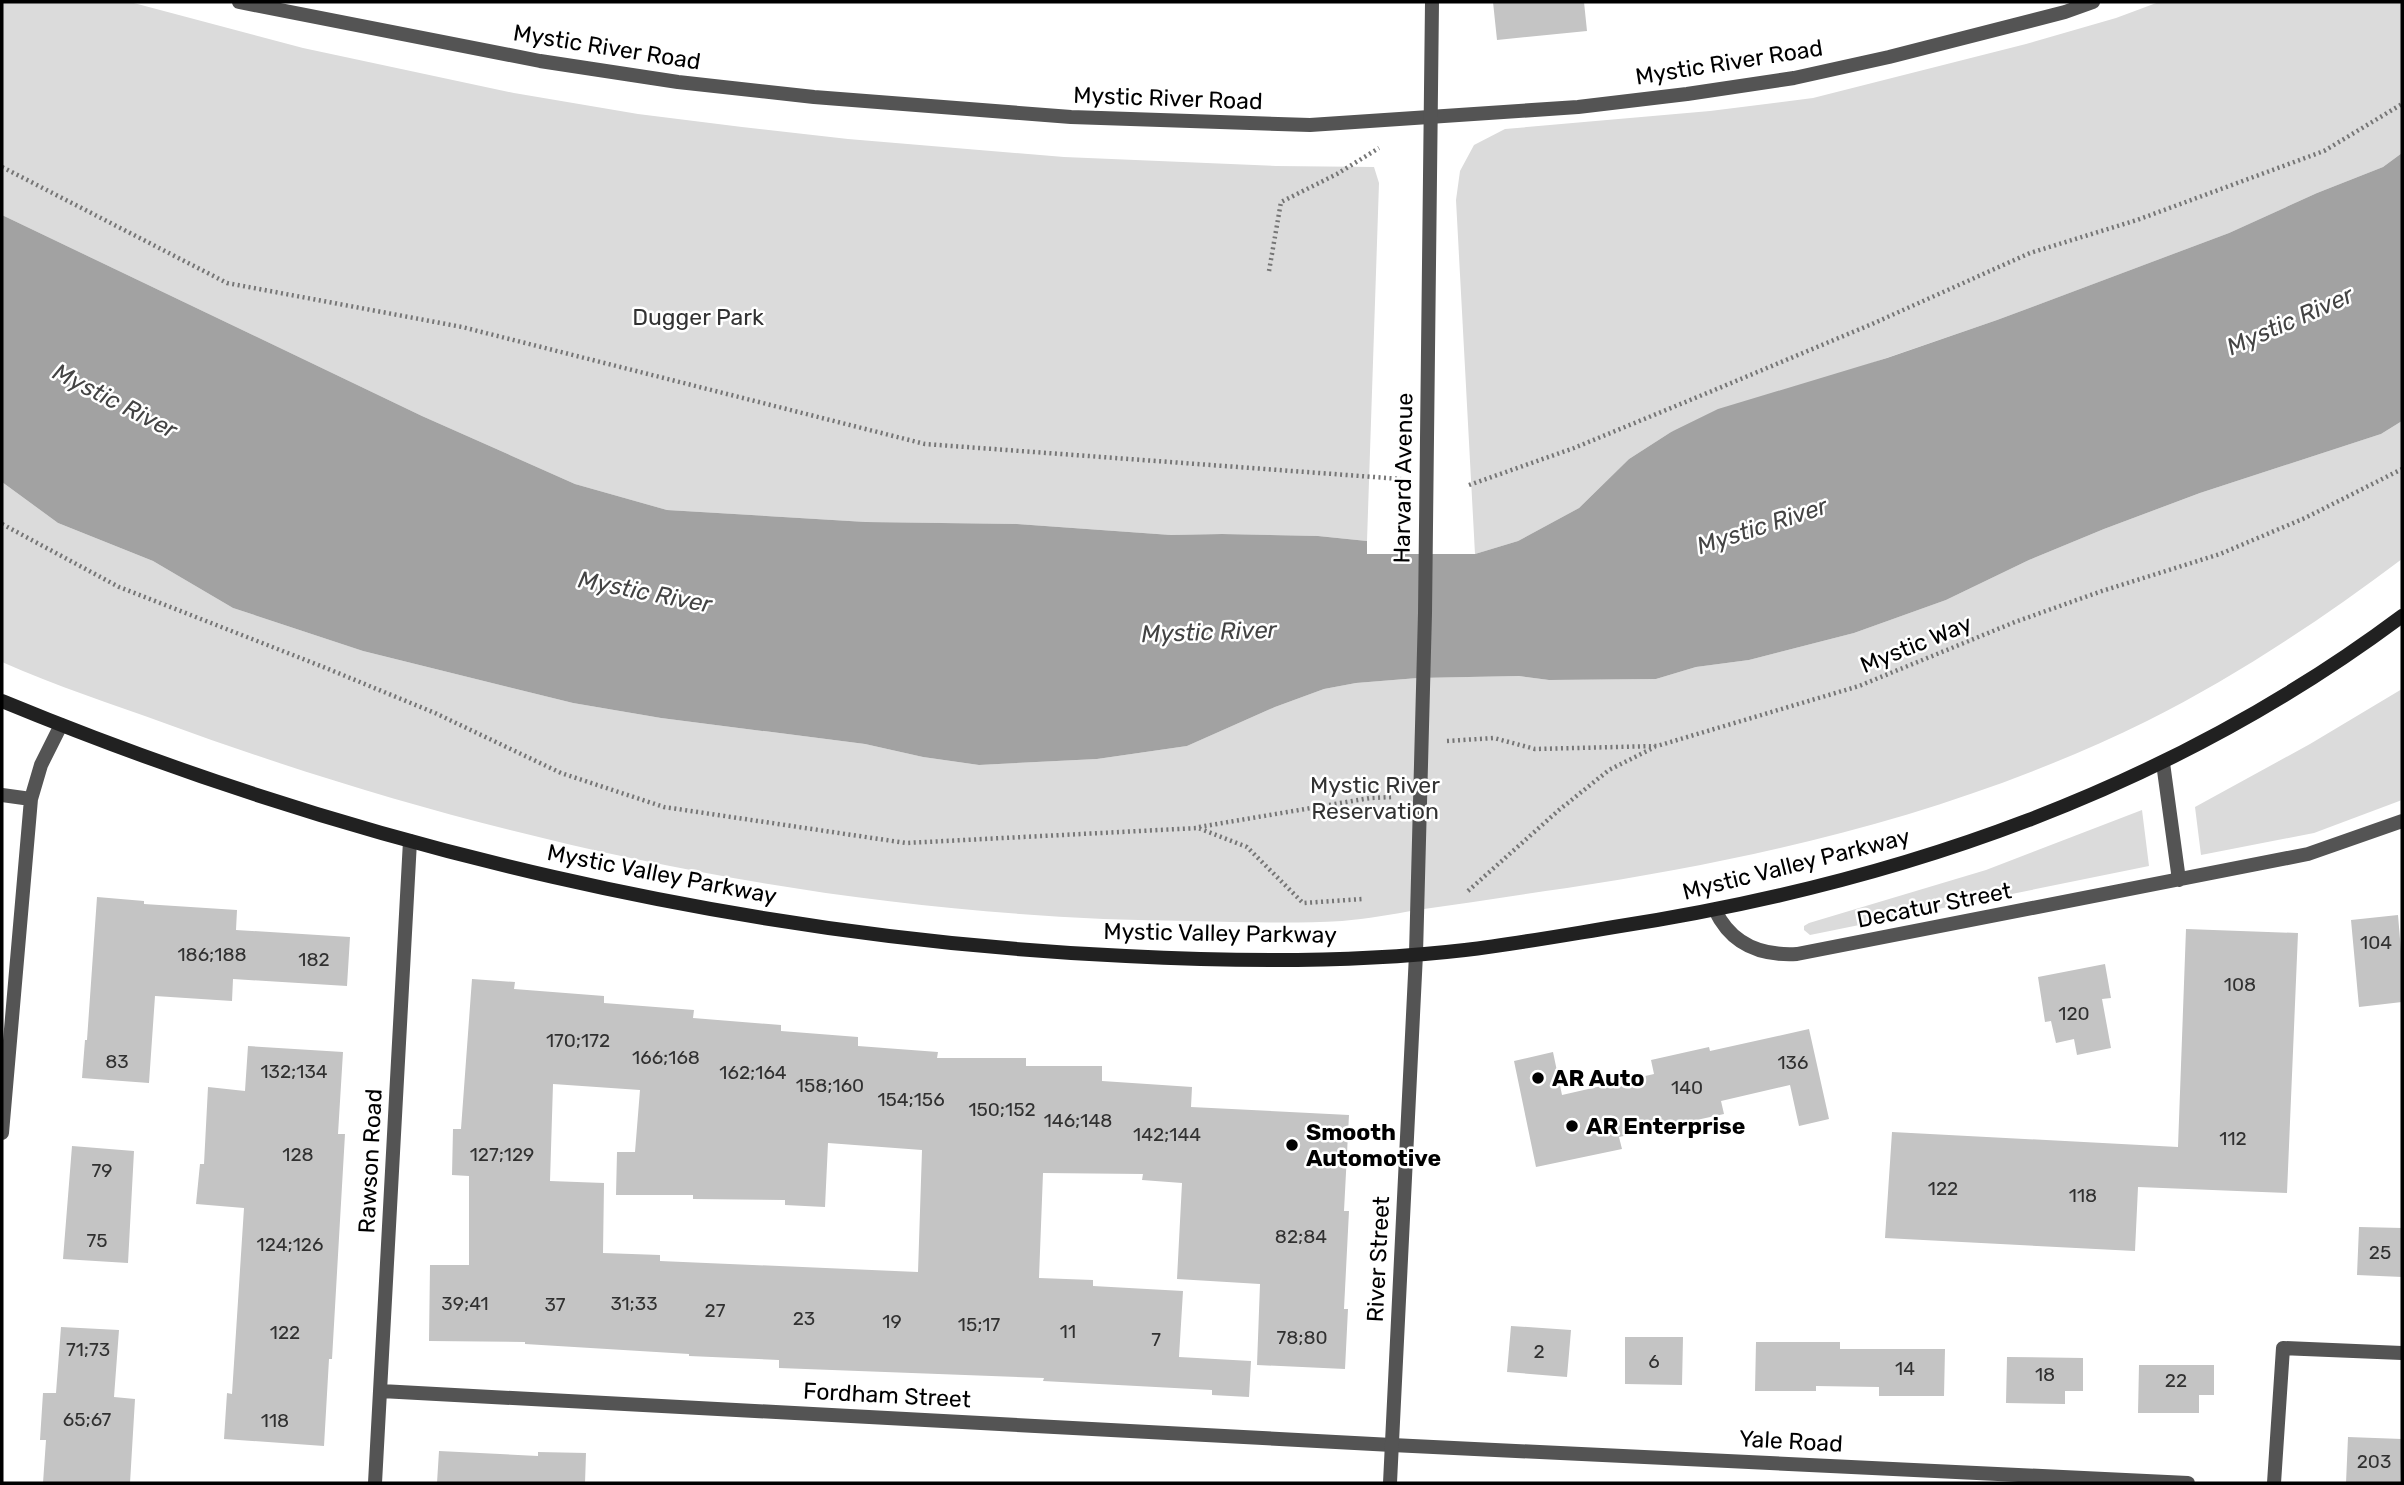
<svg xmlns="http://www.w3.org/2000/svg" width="2404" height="1485" font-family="Rubik,sans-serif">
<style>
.green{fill:#dbdbdb}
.water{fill:#a2a2a2}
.building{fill:#c4c4c4;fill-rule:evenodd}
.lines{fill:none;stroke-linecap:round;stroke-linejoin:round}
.path{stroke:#767676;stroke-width:4.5;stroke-dasharray:2 3.5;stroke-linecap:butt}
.minor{stroke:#545454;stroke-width:14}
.tertiary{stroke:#545454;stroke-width:14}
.secondary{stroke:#212121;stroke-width:14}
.poi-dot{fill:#000;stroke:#fff;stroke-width:2.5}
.labels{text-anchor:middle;stroke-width:5;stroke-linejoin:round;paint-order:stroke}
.number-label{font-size:19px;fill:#313131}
.street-label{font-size:23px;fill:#000;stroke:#fff}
.park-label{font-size:23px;fill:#323232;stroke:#fff}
.poi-label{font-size:23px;font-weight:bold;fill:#000;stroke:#fff;text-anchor:start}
.water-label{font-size:24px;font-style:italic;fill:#434343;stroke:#fff}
</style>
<rect width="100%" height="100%" fill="#fff"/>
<!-- green -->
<path class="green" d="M 2,2 L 130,2 L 303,48 L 514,93 L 638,114 L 742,127 L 848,139 L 1064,157 L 1276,166 L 1374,167 L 1379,183 L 1367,541 L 1318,536 L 1222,534 L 1171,535 L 1017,524 L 866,522 L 667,510 L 575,484 L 422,416 L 2,215 Z
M 2159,2 L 2402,2 L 2402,153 L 2383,167 L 2317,193 L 2229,233 L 1997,320 L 1671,432 L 1629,459 L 1579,508 L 1518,541 L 1475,554 L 1456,200 L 1460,171 L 1474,145 L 1505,129 L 1710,111 L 1813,98 L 2026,44 L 2116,18 Z
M 2402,421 L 2402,559 C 2322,619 2237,676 2147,721 C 1964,811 1767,858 1567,888 C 1517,895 1467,903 1417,910 C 1393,914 1367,919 1342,921 C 1292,924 1241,922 1191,921 C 842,918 495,844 167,724 C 112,704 56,686 2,662 L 2,482 L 58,523 L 153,561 L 233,608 L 363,651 L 573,703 L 661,718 L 865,744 L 923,757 L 979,765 L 1097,759 L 1187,746 L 1275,707 L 1324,689 L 1356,683 L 1418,678 L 1519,676 L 1549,680 L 1656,679 L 1696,667 L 1749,660 L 1854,633 L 1946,600 L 2029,560 L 2104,529 L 2200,493 L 2381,434 Z
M 2402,689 L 2402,800 L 2314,833 L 2201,855 L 2195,807 L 2310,744 Z
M 2142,810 L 2149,866 L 1810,935 L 1804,930 L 1804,926 L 1809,923 L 1986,870 Z"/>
<!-- water -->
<path class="water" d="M 2402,153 L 2402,421 L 2381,434 L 2200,493 L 2104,529 L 2029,560 L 1946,600 L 1854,633 L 1749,660 L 1696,667 L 1656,679 L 1549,680 L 1519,676 L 1418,678 L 1356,683 L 1324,689 L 1275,707 L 1187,746 L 1097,759 L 979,765 L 923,757 L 865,744 L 661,718 L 573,703 L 363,651 L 233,608 L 153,561 L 58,523 L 2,482 L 2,215 L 422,416 L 575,484 L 667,510 L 866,522 L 1017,524 L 1171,535 L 1222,534 L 1318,536 L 1367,541 L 1367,554 L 1475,554 L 1518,541 L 1579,508 L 1629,459 L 1671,432 L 1718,409 L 1887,358 L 1997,320 L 2229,233 L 2317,193 L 2383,167 Z"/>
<!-- building -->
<path class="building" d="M 1493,2 L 1584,2 L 1587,31 L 1497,40 Z
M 97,897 L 144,901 L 144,904 L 237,910 L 236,930 L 350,937 L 347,986 L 233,979 L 232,1001 L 155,996 L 149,1083 L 82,1078 L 85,1040 L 87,1040 Z
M 2398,915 L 2402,963 L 2402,1002 L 2359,1007 L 2351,920 Z
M 2186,929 L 2298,933 L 2287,1193 L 2138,1187 L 2135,1251 L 1885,1238 L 1892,1132 L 2178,1147 Z
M 2105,964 L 2111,998 L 2102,999 L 2111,1048 L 2077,1055 L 2074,1039 L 2056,1043 L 2051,1021 L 2045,1022 L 2038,977 Z
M 472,979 L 515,982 L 514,989 L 604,996 L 604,1003 L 694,1010 L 693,1018 L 781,1025 L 781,1031 L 858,1037 L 858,1046 L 938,1052 L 937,1058 L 1026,1058 L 1026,1066 L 1102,1066 L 1102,1081 L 1192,1087 L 1191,1107 L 1349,1115 L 1344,1211 L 1349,1211 L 1344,1309 L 1348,1309 L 1345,1369 L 1257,1365 L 1260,1284 L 1177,1279 L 1182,1183 L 1142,1180 L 1143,1174 L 1043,1173 L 1039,1278 L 1093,1280 L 1093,1286 L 1183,1291 L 1179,1357 L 1251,1361 L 1249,1397 L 1212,1395 L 1212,1390 L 1043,1381 L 1044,1378 L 779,1368 L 779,1360 L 689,1356 L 689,1354 L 525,1344 L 525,1342 L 429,1341 L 430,1265 L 469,1265 L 469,1176 L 452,1175 L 453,1129 L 461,1129 ZM 553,1084 L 640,1090 L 635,1152 L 617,1152 L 616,1195 L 693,1195 L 693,1199 L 785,1200 L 785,1205 L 825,1207 L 828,1143 L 922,1150 L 918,1272 L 660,1261 L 660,1255 L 603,1253 L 604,1183 L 550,1181 Z
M 1809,1029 L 1829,1119 L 1799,1126 L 1790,1085 L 1721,1101 L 1724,1114 L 1619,1137 L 1622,1149 L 1536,1167 L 1514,1061 L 1553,1052 L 1562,1095 L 1654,1074 L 1651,1060 L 1709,1047 L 1710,1051 Z
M 248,1046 L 343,1052 L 338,1134 L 345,1134 L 332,1359 L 329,1359 L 324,1446 L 224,1439 L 227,1393 L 232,1394 L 244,1208 L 196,1204 L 200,1164 L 204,1164 L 208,1087 L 245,1091 Z
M 72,1146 L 134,1151 L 128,1263 L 63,1259 Z
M 2359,1227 L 2402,1228 L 2402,1277 L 2357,1275 Z
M 1511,1326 L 1571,1330 L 1567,1377 L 1507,1372 Z
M 61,1327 L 119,1330 L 114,1397 L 135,1399 L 130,1483 L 43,1483 L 46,1440 L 40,1440 L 43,1393 L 56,1393 Z
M 1625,1337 L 1683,1337 L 1682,1385 L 1625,1384 Z
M 1756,1342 L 1840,1342 L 1840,1349 L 1945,1349 L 1944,1396 L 1879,1396 L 1879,1387 L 1816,1386 L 1816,1391 L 1755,1391 Z
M 2007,1357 L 2083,1358 L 2083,1391 L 2065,1391 L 2065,1404 L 2006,1403 Z
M 2139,1365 L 2214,1365 L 2214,1395 L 2199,1395 L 2199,1413 L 2138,1413 Z
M 2348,1437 L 2402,1439 L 2400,1483 L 2346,1483 Z
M 439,1451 L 538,1456 L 538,1452 L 586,1453 L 585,1483 L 437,1483 Z"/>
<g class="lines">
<!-- path -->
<path class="path" d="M 2,167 L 227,283 L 462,327 L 925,444 L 1401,479
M 1269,271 L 1281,202 L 1337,174 L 1379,148
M 1469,485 L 1574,448 L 1712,391 L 1872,324 L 2030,253 L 2137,220 L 2324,151 L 2402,104
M 2,524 L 119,587 L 321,666 L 435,713 L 561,773 L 664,807 L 906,843 L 1198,828 L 1247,847 L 1303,903 L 1363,899
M 1447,741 L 1494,738 L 1535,749 L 1657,746 L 1859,686 L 2015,622 L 2102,591 L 2220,554 L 2305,518 L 2402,469
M 1199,827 L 1370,798 L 1394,797
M 1468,891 L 1559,810 L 1609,770 L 1655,747"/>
<!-- minor -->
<path class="minor" d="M 239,2 L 540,61 L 678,82 L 814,97 L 1071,117 L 1310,125 L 1578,107 L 1687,94 L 1794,78 L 1889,57 L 2065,12 L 2093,2
M 2163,763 L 2179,880
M 2,795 L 31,799
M 1715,910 C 1731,944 1761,956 1797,954 L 2308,854 L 2402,821
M 2,1133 L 31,799 L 41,765 L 61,725
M 381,1391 L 1392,1445 L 2188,1483
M 375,1483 L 410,841
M 2274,1483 L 2283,1348 L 2402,1353"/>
<!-- tertiary -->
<path class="tertiary" d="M 1390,1483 L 1416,954 L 1425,613 L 1432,2"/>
<!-- secondary -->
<path class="secondary" d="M 2,701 C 358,848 741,938 1126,956 C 1238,962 1353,963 1465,950 C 1515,944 1565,935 1614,927 C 1900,883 2169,790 2402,616"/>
</g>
<!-- markers -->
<g class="poi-dot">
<circle cx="1538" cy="1078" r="7"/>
<circle cx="1572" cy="1126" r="7"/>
<circle cx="1292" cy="1145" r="7"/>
</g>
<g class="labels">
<!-- number labels -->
<g class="number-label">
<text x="2376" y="949">104</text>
<text x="212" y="961">186;188</text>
<text x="314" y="966">182</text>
<text x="2240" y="991">108</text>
<text x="2074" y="1020">120</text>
<text x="578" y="1047">170;172</text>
<text x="666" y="1064">166;168</text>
<text x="117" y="1068">83</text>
<text x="1793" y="1069">136</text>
<text x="294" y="1078">132;134</text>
<text x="753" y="1079">162;164</text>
<text x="830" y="1092">158;160</text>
<text x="1687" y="1094">140</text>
<text x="911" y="1106">154;156</text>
<text x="1002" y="1116">150;152</text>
<text x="1078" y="1127">146;148</text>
<text x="1167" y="1141">142;144</text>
<text x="2233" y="1145">112</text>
<text x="298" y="1161">128</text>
<text x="502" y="1161">127;129</text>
<text x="102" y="1177">79</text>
<text x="1943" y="1195">122</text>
<text x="2083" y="1202">118</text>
<text x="1301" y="1243">82;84</text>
<text x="97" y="1247">75</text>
<text x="290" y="1251">124;126</text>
<text x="2380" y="1259">25</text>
<text x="465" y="1310">39;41</text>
<text x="634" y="1310">31;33</text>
<text x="555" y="1311">37</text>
<text x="715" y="1317">27</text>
<text x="804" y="1325">23</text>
<text x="892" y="1328">19</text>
<text x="979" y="1331">15;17</text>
<text x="1068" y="1338">11</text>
<text x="285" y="1339">122</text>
<text x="1302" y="1344">78;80</text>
<text x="1156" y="1346">7</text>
<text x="88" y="1356">71;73</text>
<text x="1539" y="1358">2</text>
<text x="1654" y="1368">6</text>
<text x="1905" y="1375">14</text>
<text x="2045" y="1381">18</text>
<text x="2176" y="1387">22</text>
<text x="87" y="1426">65;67</text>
<text x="275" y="1427">118</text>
<text x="2374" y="1468">203</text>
</g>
<!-- street labels -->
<g class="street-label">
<text transform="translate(607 47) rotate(9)" y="8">Mystic River Road</text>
<text transform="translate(1729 62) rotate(-9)" y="8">Mystic River Road</text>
<text transform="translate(1168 98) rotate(2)" y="8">Mystic River Road</text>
<text transform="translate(1403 478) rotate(-89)" y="8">Harvard Avenue</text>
<text transform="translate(1916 644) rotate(-22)" y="8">Mystic Way</text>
<text transform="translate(1796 864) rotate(-14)" y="8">Mystic Valley Parkway</text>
<text transform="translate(662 874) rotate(11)" y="8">Mystic Valley Parkway</text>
<text transform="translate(1934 905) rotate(-11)" y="8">Decatur Street</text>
<text transform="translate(1220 933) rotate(1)" y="8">Mystic Valley Parkway</text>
<text transform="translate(370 1161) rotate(-87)" y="8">Rawson Road</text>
<text transform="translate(1378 1259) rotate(-87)" y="8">River Street</text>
<text transform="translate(887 1395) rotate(3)" y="8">Fordham Street</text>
<text transform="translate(1791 1441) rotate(3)" y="8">Yale Road</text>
</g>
<!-- park labels -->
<g class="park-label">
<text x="698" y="325">Dugger Park</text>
<text x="1375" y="793">Mystic River<tspan x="1375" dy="26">Reservation</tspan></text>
</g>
<!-- poi labels -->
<g class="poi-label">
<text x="1552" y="1086">AR Auto</text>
<text x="1586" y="1134">AR Enterprise</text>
<text x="1306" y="1140">Smooth<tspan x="1306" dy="26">Automotive</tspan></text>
</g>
<!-- water labels -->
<g class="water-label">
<text transform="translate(2290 321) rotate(-24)" y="8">Mystic River</text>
<text transform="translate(115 401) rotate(27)" y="8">Mystic River</text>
<text transform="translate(1762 526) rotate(-18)" y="8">Mystic River</text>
<text transform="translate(645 592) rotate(11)" y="8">Mystic River</text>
<text transform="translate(1209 632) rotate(-2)" y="8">Mystic River</text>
</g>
</g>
<!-- border -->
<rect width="2404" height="1485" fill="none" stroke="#000000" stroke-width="7"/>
</svg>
